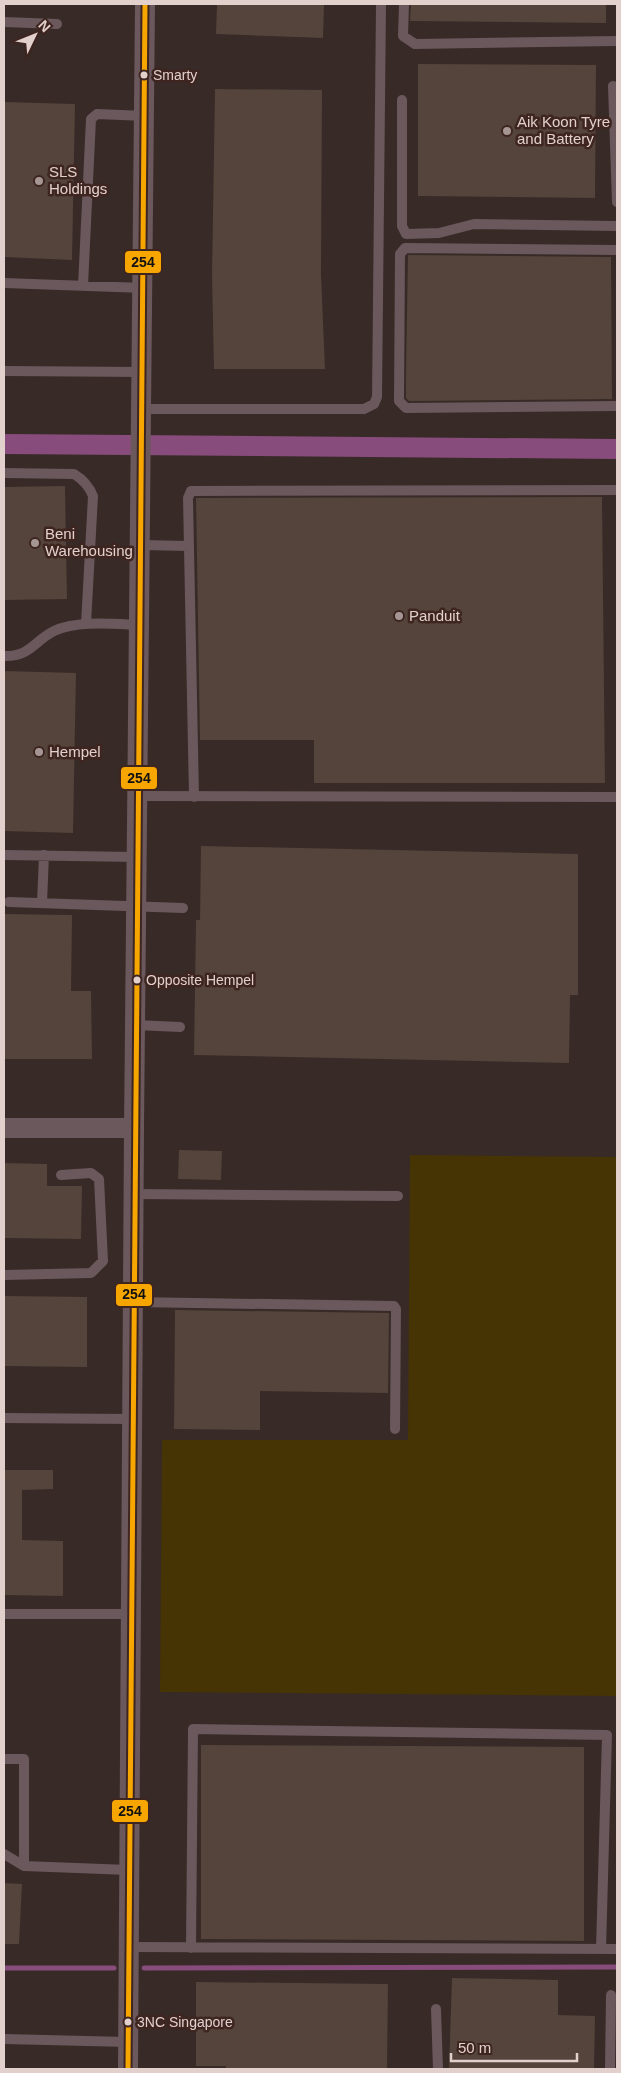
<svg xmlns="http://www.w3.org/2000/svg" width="621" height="2073" font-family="Helvetica,sans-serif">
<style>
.green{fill:#463405}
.water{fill:#884c7c}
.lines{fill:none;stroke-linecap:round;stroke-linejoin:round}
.stream{stroke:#884c7c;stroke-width:5}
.building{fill:#54443b}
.service{stroke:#6a585c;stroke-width:10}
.minor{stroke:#6a585c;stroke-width:20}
.bus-1-casing{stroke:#3e2520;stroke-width:9}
.bus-1{stroke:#f7a600;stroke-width:5}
.bus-dot{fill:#e2d0cd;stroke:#3e2520;stroke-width:2}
.poi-dot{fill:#a69693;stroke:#3e2520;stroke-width:2}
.labels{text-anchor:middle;stroke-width:5;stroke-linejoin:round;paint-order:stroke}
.bus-label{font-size:14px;fill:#e2d0cd;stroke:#3e2520;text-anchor:start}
.poi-label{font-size:15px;fill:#e2d0cd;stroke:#3e2520;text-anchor:start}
.line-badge{stroke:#3e2520;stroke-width:2}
.pale-badge-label{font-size:14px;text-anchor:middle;font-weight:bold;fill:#111}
</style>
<rect width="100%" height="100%" fill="#372a27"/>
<!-- green -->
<path class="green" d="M 410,1155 L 617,1157 L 617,1696 L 160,1692 L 162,1440 L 408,1440 Z"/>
<!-- water -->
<path class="water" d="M 4,434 L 617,439 L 617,459 L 4,454 Z"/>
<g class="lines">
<!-- stream -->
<path class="stream" d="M 4,1968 L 114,1968
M 144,1968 L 617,1967"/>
</g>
<!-- building -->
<path class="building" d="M 217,4 L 324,4 L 323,38 L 216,34 Z
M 411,4 L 606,4 L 606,23 L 410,21 Z
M 418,64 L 596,65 L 595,198 L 418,196 Z
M 215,89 L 322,90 L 321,274 L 325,369 L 214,369 L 212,276 Z
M 4,102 L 75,104 L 72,260 L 4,257 Z
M 408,255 L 611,257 L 612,399 L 409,401 L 406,398 L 406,373 Z
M 65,486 L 67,599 L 4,600 L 4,487 Z
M 602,497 L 605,783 L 314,783 L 314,740 L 200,740 L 196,498 Z
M 4,671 L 76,673 L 73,833 L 4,831 Z
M 201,846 L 578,854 L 578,995 L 570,995 L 569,1063 L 194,1055 L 196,920 L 200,920 Z
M 4,914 L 72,915 L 71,991 L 91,991 L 92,1059 L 4,1059 Z
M 179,1150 L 222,1151 L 221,1180 L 178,1179 Z
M 4,1163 L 47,1164 L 47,1186 L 82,1186 L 81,1239 L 4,1238 Z
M 4,1296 L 87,1297 L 87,1367 L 4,1366 Z
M 175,1310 L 389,1313 L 388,1393 L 260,1391 L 260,1430 L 174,1429 Z
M 4,1470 L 53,1470 L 53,1489 L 22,1490 L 22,1540 L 63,1541 L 63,1596 L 4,1595 Z
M 201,1745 L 584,1747 L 584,1941 L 201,1939 Z
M 4,1883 L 22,1884 L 19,1944 L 4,1944 Z
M 452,1978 L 558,1980 L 558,2015 L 595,2016 L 594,2069 L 449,2069 Z
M 196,1982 L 388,1984 L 387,2069 L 226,2069 L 226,2066 L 196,2066 Z"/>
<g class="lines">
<!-- service -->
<path class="service" d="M 404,4 L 403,36 L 415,44 L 617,41
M 4,22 L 57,24
M 613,86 L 617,202
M 402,100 L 402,226 L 406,234 L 439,233 L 474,224 L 617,226
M 617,250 L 405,248 L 400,254 L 399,401 L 406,408 L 617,406
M 4,283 L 144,288
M 83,286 L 91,119 L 97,114 L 145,116
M 4,371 L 143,372
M 142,409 L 364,409 L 374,404 L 377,397 L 381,4
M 4,473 L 74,474 C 84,480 89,486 93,496 L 86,624
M 141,545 L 189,546
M 4,656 C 30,657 34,641 54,631 C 76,620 115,624 140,625
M 138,796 L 617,797
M 194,797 L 188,498 L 191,491 L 617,490
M 4,855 L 137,857
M 9,902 L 183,908
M 42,903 L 44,855
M 135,1025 L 180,1027
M 134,1194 L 398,1196
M 4,1275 L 91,1273 L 103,1261 L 99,1179 L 91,1173 L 61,1175
M 133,1302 L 394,1306 L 396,1309 L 395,1429
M 4,1418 L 132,1419
M 4,1614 L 131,1614
M 4,1759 L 24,1759 L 24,1866
M 4,1854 L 24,1866 L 129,1870
M 129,1947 L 617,1949
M 191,1948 L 193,1729 L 607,1735 L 601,1949
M 436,2009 L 438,2069
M 4,2039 L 128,2042
M 610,2069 L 611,1995"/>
<!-- minor -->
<path class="minor" d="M 4,1128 L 134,1128
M 128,2069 L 134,1128 L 145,4"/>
<defs>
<path id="bus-1" d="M 128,2069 L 145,4"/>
</defs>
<!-- bus-1 casing -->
<use href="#bus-1" class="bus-1-casing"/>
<!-- bus-1 -->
<use href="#bus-1" class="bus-1"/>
</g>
<!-- markers -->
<g class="bus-dot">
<circle cx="144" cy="75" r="4.5"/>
<circle cx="137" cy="980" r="4.5"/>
<circle cx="128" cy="2022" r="4.5"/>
</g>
<g class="poi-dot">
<circle cx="507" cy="131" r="5"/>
<circle cx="39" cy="181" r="5"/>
<circle cx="35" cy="543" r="5"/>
<circle cx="399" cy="616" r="5"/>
<circle cx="39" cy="752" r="5"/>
</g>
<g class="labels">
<!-- bus labels -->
<g class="bus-label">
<text x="153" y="80">Smarty</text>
<text x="146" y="985">Opposite Hempel</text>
<text x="137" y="2027">3NC Singapore</text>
</g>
<!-- poi labels -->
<g class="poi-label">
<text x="517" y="127">Aik Koon Tyre<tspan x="517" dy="17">and Battery</tspan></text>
<text x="49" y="177">SLS<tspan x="49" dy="17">Holdings</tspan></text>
<text x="45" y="539">Beni<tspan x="45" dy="17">Warehousing</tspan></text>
<text x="409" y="621">Panduit</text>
<text x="49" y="757">Hempel</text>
</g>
</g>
<g class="line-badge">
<rect x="124" y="250" width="38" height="24" rx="5" fill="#f7a600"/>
<rect x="120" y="766" width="38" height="24" rx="5" fill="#f7a600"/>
<rect x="115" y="1283" width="38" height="24" rx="5" fill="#f7a600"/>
<rect x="111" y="1799" width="38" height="24" rx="5" fill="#f7a600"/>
</g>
<g class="pale-badge-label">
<text x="143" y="267">254</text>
<text x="139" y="783">254</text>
<text x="134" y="1299">254</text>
<text x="130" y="1816">254</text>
</g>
<!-- border -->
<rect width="621" height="2073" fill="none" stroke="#e2d0cd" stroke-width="10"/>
<!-- north arrow -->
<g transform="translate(35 35) rotate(47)" stroke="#3e2520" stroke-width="4" paint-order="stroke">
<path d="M0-4L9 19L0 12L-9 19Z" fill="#e2d0cd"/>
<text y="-8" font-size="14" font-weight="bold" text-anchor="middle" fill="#e2d0cd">N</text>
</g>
<!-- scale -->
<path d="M451 2053v8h126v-8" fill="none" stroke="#e2d0cd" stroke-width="2.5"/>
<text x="458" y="2053" font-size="15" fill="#e2d0cd" stroke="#3e2520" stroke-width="4" paint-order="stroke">50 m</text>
</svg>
